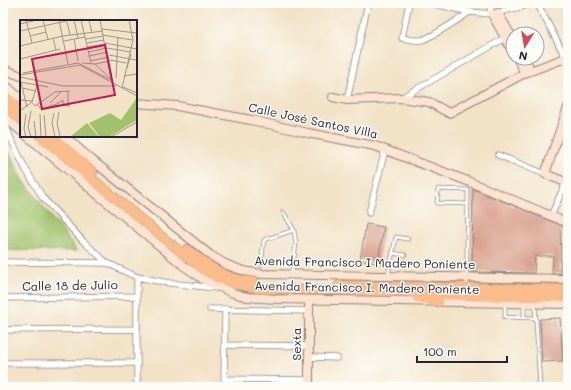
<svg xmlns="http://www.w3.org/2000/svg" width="571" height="390" font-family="Mali,sans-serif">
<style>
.green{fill:#a1c26a;stroke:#627252}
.building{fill:#d9a18e}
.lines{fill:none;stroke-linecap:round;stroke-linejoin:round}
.lane-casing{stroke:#8a8280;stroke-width:4.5}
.street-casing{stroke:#8a8280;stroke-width:7}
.secondary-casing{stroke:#8a8280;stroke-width:10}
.primary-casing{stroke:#8a8280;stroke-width:10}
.lane{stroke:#fff;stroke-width:3}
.street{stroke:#fff;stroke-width:5.5}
.secondary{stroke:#fde4d1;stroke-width:8}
.primary{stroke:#fabc8b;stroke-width:9}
.labels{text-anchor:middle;stroke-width:3;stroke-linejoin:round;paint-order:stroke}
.street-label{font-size:12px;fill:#22223b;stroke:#fdfcf7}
.inset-road{fill:none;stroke:#9f958e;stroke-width:1}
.view{fill:#c2185b;fill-opacity:0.15;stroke:#c2185b;stroke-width:2}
.inset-edge{fill:none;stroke:#22223b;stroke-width:2}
</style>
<rect width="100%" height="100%" fill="#fdfcf7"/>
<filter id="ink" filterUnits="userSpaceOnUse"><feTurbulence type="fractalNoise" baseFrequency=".025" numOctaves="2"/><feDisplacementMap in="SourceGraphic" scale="8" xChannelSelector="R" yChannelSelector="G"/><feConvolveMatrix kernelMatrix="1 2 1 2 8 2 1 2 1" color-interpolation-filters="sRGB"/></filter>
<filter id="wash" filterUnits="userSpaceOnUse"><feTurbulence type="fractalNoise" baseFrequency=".012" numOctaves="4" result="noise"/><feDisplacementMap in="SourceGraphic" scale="16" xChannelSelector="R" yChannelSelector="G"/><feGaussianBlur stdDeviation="0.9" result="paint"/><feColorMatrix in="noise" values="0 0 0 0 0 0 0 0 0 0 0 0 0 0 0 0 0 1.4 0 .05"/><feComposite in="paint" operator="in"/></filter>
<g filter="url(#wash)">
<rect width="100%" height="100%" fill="#f2e2c6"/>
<!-- green -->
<path class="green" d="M 5,144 L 23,180 L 77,251 L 3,250 L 3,159 Z"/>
<g id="blocks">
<!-- building -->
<path class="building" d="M 473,189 L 568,228 L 568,234 L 561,231 L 560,270 L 568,270 L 568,274 L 552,273 L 553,256 L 535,256 L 534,273 L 472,272 Z
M 366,224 L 384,227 L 379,256 L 382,264 L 360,260 Z
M 560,318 L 563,361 L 542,362 L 540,319 Z"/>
</g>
</g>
<g filter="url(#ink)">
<use href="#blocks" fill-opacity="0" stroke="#8a8280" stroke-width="1"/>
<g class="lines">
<defs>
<path id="lane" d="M 283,212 L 294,230 L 296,243 L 292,273
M 392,253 L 405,255
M 261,265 L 264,240 L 294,230
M 388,275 L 396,237 L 408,239
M 467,286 C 466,254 468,222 468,190 L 438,189 L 437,203 L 468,204
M 505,304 L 505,317 L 536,318
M 535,304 L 540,387
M 524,318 L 524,304"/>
<path id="street" d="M 409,3 L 402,38 C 408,39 414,41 421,40 C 430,39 460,18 470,12
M 430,3 L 470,12 L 492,14 L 536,3
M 489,3 L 492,14
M 537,3 L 566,58
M 401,98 L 505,38
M 347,100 L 368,3
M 4,120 L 10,137 L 25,168 L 43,198 L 83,241 L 107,263 L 137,277 L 169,283 L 216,288
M 498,155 L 545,174
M 369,213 L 385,150
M 551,216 L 566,182
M 3,262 L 107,263
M 137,277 L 137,387
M 3,298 L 137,296
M 210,309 L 309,311
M 3,330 L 137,329
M 225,345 L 309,346
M 309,357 L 337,358
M 3,363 L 137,363
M 225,379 L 309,380
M 224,387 L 225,309"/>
<path id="secondary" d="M 498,13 L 513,39
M 492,14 L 513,52
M 517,58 L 525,73
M 524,58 L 531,70
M 3,69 L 21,76
M 3,83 L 21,99
M 333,97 L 347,100 L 401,98 L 429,102 L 449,113 L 525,73 L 568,57
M 136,103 L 177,106 L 251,120 L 308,133 L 375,146 L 470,182 L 568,223
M 568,107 L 545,174 L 568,183
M 3,116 L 21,131
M 27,136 L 184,266 L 204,280 L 233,293 L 247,297 L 277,299 L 568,304
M 64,136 L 92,160 L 210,255 L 225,264 L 238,269 L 249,272 L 263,274 L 568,279
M 309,387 L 309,300"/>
<path id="primary" d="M 3,94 L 21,110
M 3,105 L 21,120
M 40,136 L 188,258 C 194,262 199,267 205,271 C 223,283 242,287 262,289 L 404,292 L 467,296 L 568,297
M 51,136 L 93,172
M 187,249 C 198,258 210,268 224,274 C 233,279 244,281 255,282
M 339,285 L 568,289
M 417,297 L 439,302"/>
</defs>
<!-- lane casing -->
<use href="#lane" class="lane-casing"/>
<!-- street casing -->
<use href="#street" class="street-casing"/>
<!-- secondary casing -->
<use href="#secondary" class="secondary-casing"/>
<!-- primary casing -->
<use href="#primary" class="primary-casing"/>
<!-- lane -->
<use href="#lane" class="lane"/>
<!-- street -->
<use href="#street" class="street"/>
<!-- secondary -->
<use href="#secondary" class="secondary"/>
<!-- primary -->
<use href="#primary" class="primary"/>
</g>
</g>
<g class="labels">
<!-- street labels -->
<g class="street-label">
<text transform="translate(313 121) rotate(12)" y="4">Calle José Santos Villa</text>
<text transform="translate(365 263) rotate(1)" y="4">Avenida Francisco I Madero Poniente</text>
<text transform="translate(70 286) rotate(-1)" y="4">Calle 18 de Julio</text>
<text transform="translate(367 288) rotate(1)" y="4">Avenida Francisco I. Madero Poniente</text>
<text transform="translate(297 344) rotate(-90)" y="4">Sexta</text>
</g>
</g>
<!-- overview -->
<g transform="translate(20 20)">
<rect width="117" height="117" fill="#f2e2c6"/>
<path d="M 116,79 L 117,100 L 89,117 L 80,117 L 69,103 L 90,93 L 101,100 ZM 67,103 L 79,117 L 50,117 Z" fill="#a1c26a"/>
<path class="inset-road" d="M 6,0 L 12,23M 23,0 L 28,19M 39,0 L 48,44M 54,0 L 58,18M 61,0 L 71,43M 69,0 L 72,13M 80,0 L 91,60M 47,2 L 50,15M 0,4 L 17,0M 82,9 L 117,13M 0,11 L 51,0M 83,15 L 112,20M 10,16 L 26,12M 33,18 L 36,30M 54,19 L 58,41M 66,19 L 83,16M 44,21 L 65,17M 67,23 L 84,20M 85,23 L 117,29M 0,26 L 43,16 L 83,11M 67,27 L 86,24M 68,32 L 87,28 L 110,32M 89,35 L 116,40 L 117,42M 69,36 L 88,32M 0,39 L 40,29M 90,40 L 106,43M 70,41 L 89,37M 62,43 L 75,44 L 91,59M 75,44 L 90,41M 107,48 L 111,34M 3,53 L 58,43 L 93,61M 0,55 L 60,45 L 117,76M 104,56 L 117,54M 0,57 L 43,66 L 96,66M 96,58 L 98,17M 0,62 L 28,67M 1,62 L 7,87M 103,67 L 117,73M 2,68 L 16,71M 102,68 L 113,20 L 109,0M 0,80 L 13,81M 12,83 L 15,86 L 35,72 L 50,71M 30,83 L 41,72M 17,84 L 22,90 L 32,85 L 50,86M 35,85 L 43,80 L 43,85M 48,86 L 48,71M 0,91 L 12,82 L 17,65M 11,91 L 8,107 L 11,117M 39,92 L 37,103 L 40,117M 34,93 L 32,103 L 35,117M 20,94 L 21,117M 24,95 L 26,117M 14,101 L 16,117M 6,117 L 4,109 L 6,94M 91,117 L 117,102"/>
<path class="view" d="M 85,25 L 95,75 L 22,89 L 12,39 Z"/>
<rect width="117" height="117" class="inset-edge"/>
</g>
<!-- margin -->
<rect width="571" height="390" fill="none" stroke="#fdfcf7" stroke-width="16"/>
<!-- north arrow -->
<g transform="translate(525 46) rotate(191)"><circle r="19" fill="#fdfcf7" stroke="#a5a5ac"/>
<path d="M0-3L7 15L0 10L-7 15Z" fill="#d1495b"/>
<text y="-6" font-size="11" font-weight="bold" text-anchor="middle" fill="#22223b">N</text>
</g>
<!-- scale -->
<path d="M417 356v6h90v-6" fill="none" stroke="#22223b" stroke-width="2"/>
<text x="423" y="356" font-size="12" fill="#22223b" stroke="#fdfcf7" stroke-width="3" paint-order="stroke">100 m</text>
</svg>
